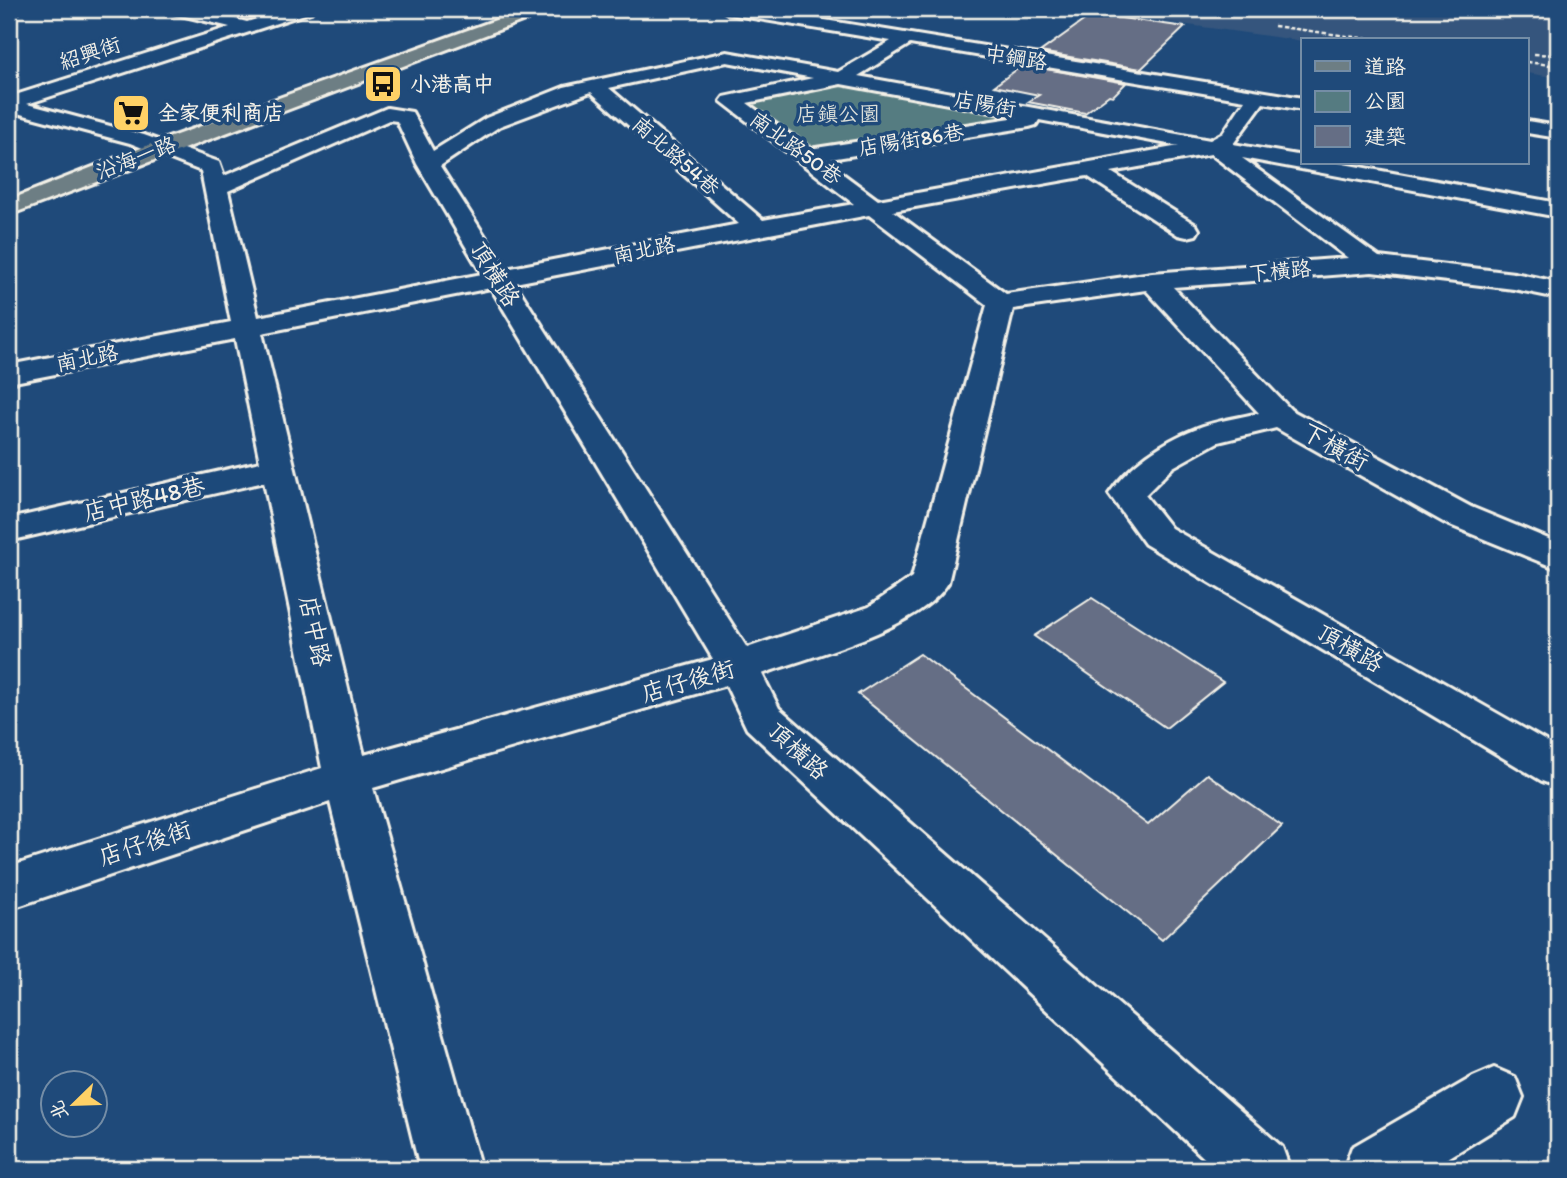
<svg xmlns="http://www.w3.org/2000/svg" width="1567" height="1178" font-family="Itim,'LXGW WenKai TC',sans-serif">
<style>
.built{fill:#34557d}
.green{fill:#557b81;stroke:#a4b6b4;stroke-width:2}
.building{fill:#656e85;stroke:#f4f1e8;stroke-width:2}
.lines{fill:none;stroke-linecap:round;stroke-linejoin:round}
.minor-casing{stroke:#f4f1e8;stroke-width:6}
.major-casing{stroke:#f4f1e8;stroke-width:6}
.minor{fill:#1f4a7a;fill-rule:evenodd}
.major{fill:#6d7e84;fill-rule:evenodd}
.rail{stroke:#f4f1e8;stroke-width:2.5;stroke-dasharray:4.5 2.5;stroke-linecap:butt}
.labels{text-anchor:middle;stroke-width:7;stroke-linejoin:round;paint-order:stroke}
.far-street-label{font-size:21px;fill:#f4f1e8;stroke:#1f4a7a}
.far-poi-label{font-size:21px;font-weight:bold;fill:#f4f1e8;stroke:#1f4a7a;text-anchor:start}
.far-park-label{font-size:21px;fill:#dcdfd9;stroke:#1f4a7a}
.street-label{font-size:24px;fill:#f4f1e8;stroke:#1f4a7a}
</style>
<rect width="100%" height="100%" fill="#1f4a7a"/>
<filter id="ink" filterUnits="userSpaceOnUse"><feTurbulence type="fractalNoise" baseFrequency=".0143" numOctaves="2"/><feDisplacementMap in="SourceGraphic" scale="14" xChannelSelector="R" yChannelSelector="G"/><feConvolveMatrix kernelMatrix="1 2 1 2 8 2 1 2 1" color-interpolation-filters="sRGB"/></filter>
<g filter="url(#ink)">
<!-- built -->
<path class="built" d="M 1073,9 L 1558,9 L 1558,78 L 1527,73 L 1527,40 L 1303,41 Z"/>
<!-- green -->
<path class="green" d="M 843,83 L 1029,116 L 815,148 L 747,102 Z"/>
<!-- building -->
<path class="building" d="M 1093,14 L 1185,27 L 1141,69 L 1040,52 Z
M 1023,65 L 1126,83 L 1113,96 L 1109,95 L 1085,113 L 1028,102 L 1039,95 L 994,86 Z
M 1092,598 L 1223,682 L 1166,728 L 1034,636 Z
M 920,654 L 1148,825 L 1207,774 L 1282,826 L 1162,940 L 858,694 Z"/>
<g class="lines">
<defs>
<path id="minor" d="M 9,9 L 20,9 L 18,12 L 9,14 Z
M 167,9 L 194,9 L 247,22 L 289,9 L 313,9 L 311,12 L 27,104 L 144,135 L 219,162 L 224,176 L 387,108 L 412,112 L 433,151 L 486,118 L 564,87 L 727,52 L 838,72 L 891,41 L 729,14 L 721,9 L 757,9 L 1303,98 L 1303,110 L 1263,103 L 1233,144 L 1303,156 L 1303,163 L 1338,163 L 1558,203 L 1558,217 L 1242,158 L 1379,257 L 1514,273 L 1558,282 L 1558,298 L 1514,289 L 1372,272 L 1173,287 L 1291,410 L 1471,507 L 1558,543 L 1558,569 L 1445,523 L 1276,428 L 1218,442 L 1173,467 L 1145,495 L 1171,528 L 1558,748 L 1558,787 L 1542,781 L 1145,544 L 1109,494 C 1129,465 1162,442 1195,429 C 1214,421 1238,418 1259,413 L 1146,290 L 1013,309 L 948,583 C 919,629 814,655 762,674 L 779,708 L 1282,1147 L 1290,1169 L 1216,1169 L 747,729 L 726,685 L 373,788 L 481,1169 L 420,1169 L 330,802 L 9,909 L 9,867 L 322,768 L 264,482 L 9,541 L 9,519 L 260,462 L 235,339 L 9,383 L 9,365 L 231,322 L 201,171 L 130,143 L 9,111 L 9,97 L 230,27 L 169,12 ZM 910,44 L 1245,100 L 1223,133 L 1210,140 L 858,76 ZM 727,62 L 813,78 L 724,97 L 721,101 L 854,204 L 763,220 L 609,88 ZM 841,84 L 1018,117 L 809,149 L 747,103 ZM 591,92 L 739,224 L 506,269 L 440,166 L 500,126 ZM 389,120 L 397,121 L 417,164 L 482,274 L 258,317 L 228,191 ZM 1039,120 L 1179,146 L 878,200 L 824,160 L 1029,127 L 1036,125 ZM 1211,154 L 1348,258 L 1152,273 L 1006,294 L 893,211 L 1087,176 L 1178,235 L 1187,237 L 1196,235 L 1199,230 L 1196,225 L 1111,172 ZM 869,215 L 987,305 L 912,577 L 869,607 L 747,648 L 515,283 ZM 491,288 L 713,659 L 364,755 L 262,333 Z
M 1527,121 L 1558,126 L 1558,138 L 1527,133 Z
M 1494,1068 L 1515,1077 L 1523,1097 L 1515,1117 L 1430,1169 L 1344,1169 L 1352,1147 L 1473,1077 Z"/>
<path id="major" d="M 526,9 L 548,9 L 546,12 L 9,215 L 9,200 L 154,143 Z"/>
</defs>
<!-- minor casing -->
<use href="#minor" class="minor-casing"/>
<!-- major casing -->
<use href="#major" class="major-casing"/>
<!-- minor -->
<use href="#minor" class="minor"/>
<!-- major -->
<use href="#major" class="major"/>
<!-- rail -->
<path class="rail" d="M 1274,26 L 1376,40
M 1534,54 L 1558,55
M 1527,62 L 1558,66"/>
</g>
</g>
<!-- icons -->
<defs>
<symbol id="bus-square" viewBox="-11 -11 22 22"><rect x="-9" y="-9" width="18" height="18" rx="4" fill="#ffd166" stroke="#1f4a7a"/><path d="M-5-6H5V4H4V6H2V4H-2V6H-4V4H-5ZM-3.5-4V0h7V-4ZM-3.5 1.2v1.5H-2V1.2ZM2 1.2v1.5H3.5V1.2Z" fill="#111"/></symbol>
<symbol id="supermarket-square" viewBox="-11 -11 22 22"><rect x="-9" y="-9" width="18" height="18" rx="4" fill="#ffd166" stroke="#1f4a7a"/><path d="M-6-5.5h2.5l.6 2H6L4.5 2H-2.5L-4.4-4H-6ZM-1.5 3.2a1.3 1.3 0 1 0 .1 0ZM3 3.2a1.3 1.3 0 1 0 .1 0Z" fill="#111"/></symbol>
</defs>
<g fill-rule="evenodd">
<use href="#bus-square" x="361" y="62" width="44" height="44"/>
<use href="#supermarket-square" x="109" y="91" width="44" height="44"/>
</g>
<g class="labels">
<!-- far-street labels -->
<g class="far-street-label">
<text transform="translate(90 53) rotate(-18)" y="7">紹興街</text>
<text transform="translate(1016 58) rotate(9)" y="7">中鋼路</text>
<text transform="translate(985 104) rotate(10)" y="7">店陽街</text>
<text transform="translate(911 140) rotate(-9)" y="7">店陽街86巷</text>
<text transform="translate(796 148) rotate(36)" y="7">南北路50巷</text>
<text transform="translate(676 156) rotate(41)" y="7">南北路54巷</text>
<text transform="translate(136 158) rotate(-21)" y="7">沿海一路</text>
<text transform="translate(644 250) rotate(-11)" y="7">南北路</text>
<text transform="translate(1280 271) rotate(-5)" y="7">下橫路</text>
<text transform="translate(87 358) rotate(-11)" y="7">南北路</text>
</g>
<!-- far-poi labels -->
<g class="far-poi-label">
<text x="410" y="91">小港高中</text>
<text x="158" y="120">全家便利商店</text>
</g>
<!-- far-park labels -->
<g class="far-park-label">
<text x="838" y="121">店鎮公園</text>
</g>
<!-- street labels -->
<g class="street-label">
<text transform="translate(495 274) rotate(58)" y="8">頂橫路</text>
<text transform="translate(1335 447) rotate(29)" y="8">下橫街</text>
<text transform="translate(144 499) rotate(-13)" y="8">店中路48巷</text>
<text transform="translate(315 631) rotate(78)" y="8">店中路</text>
<text transform="translate(1350 648) rotate(30)" y="8">頂橫路</text>
<text transform="translate(688 681) rotate(-16)" y="8">店仔後街</text>
<text transform="translate(798 751) rotate(42)" y="8">頂橫路</text>
<text transform="translate(145 843) rotate(-18)" y="8">店仔後街</text>
</g>
</g>
<!-- margin -->
<rect width="1567" height="1178" fill="none" stroke="#1f4a7a" stroke-width="35"/>
<rect x="18" y="18" width="1532" height="1143" fill="none" stroke="#f4f1e8" stroke-width="2.5" filter="url(#ink)"/>
<!-- legend -->
<rect x="1301" y="38" width="228" height="126" fill="#1f4a7a" stroke="#748da6" stroke-width="2"/>
<rect x="1315" y="61" width="35" height="10" fill="#6d7e84" stroke="#748da6" stroke-width="2"/>
<text x="1364" y="74" font-size="21" fill="#f4f1e8">道路</text>
<rect x="1315" y="91" width="35" height="21" fill="#557b81" stroke="#748da6" stroke-width="2"/>
<text x="1364" y="108" font-size="21" fill="#f4f1e8">公園</text>
<rect x="1315" y="126" width="35" height="21" fill="#656e85" stroke="#748da6" stroke-width="2"/>
<text x="1364" y="144" font-size="21" fill="#f4f1e8">建築</text>
<!-- north arrow -->
<g transform="translate(74 1104) rotate(247)"><circle r="33" fill="#1f4a7a" stroke="#748da6" stroke-width="2"/>
<path d="M0-5L12 26L0 18L-12 26Z" fill="#ffd166"/>
<text y="-10" font-size="19" font-weight="bold" text-anchor="middle" fill="#f4f1e8">北</text>
</g>
</svg>
